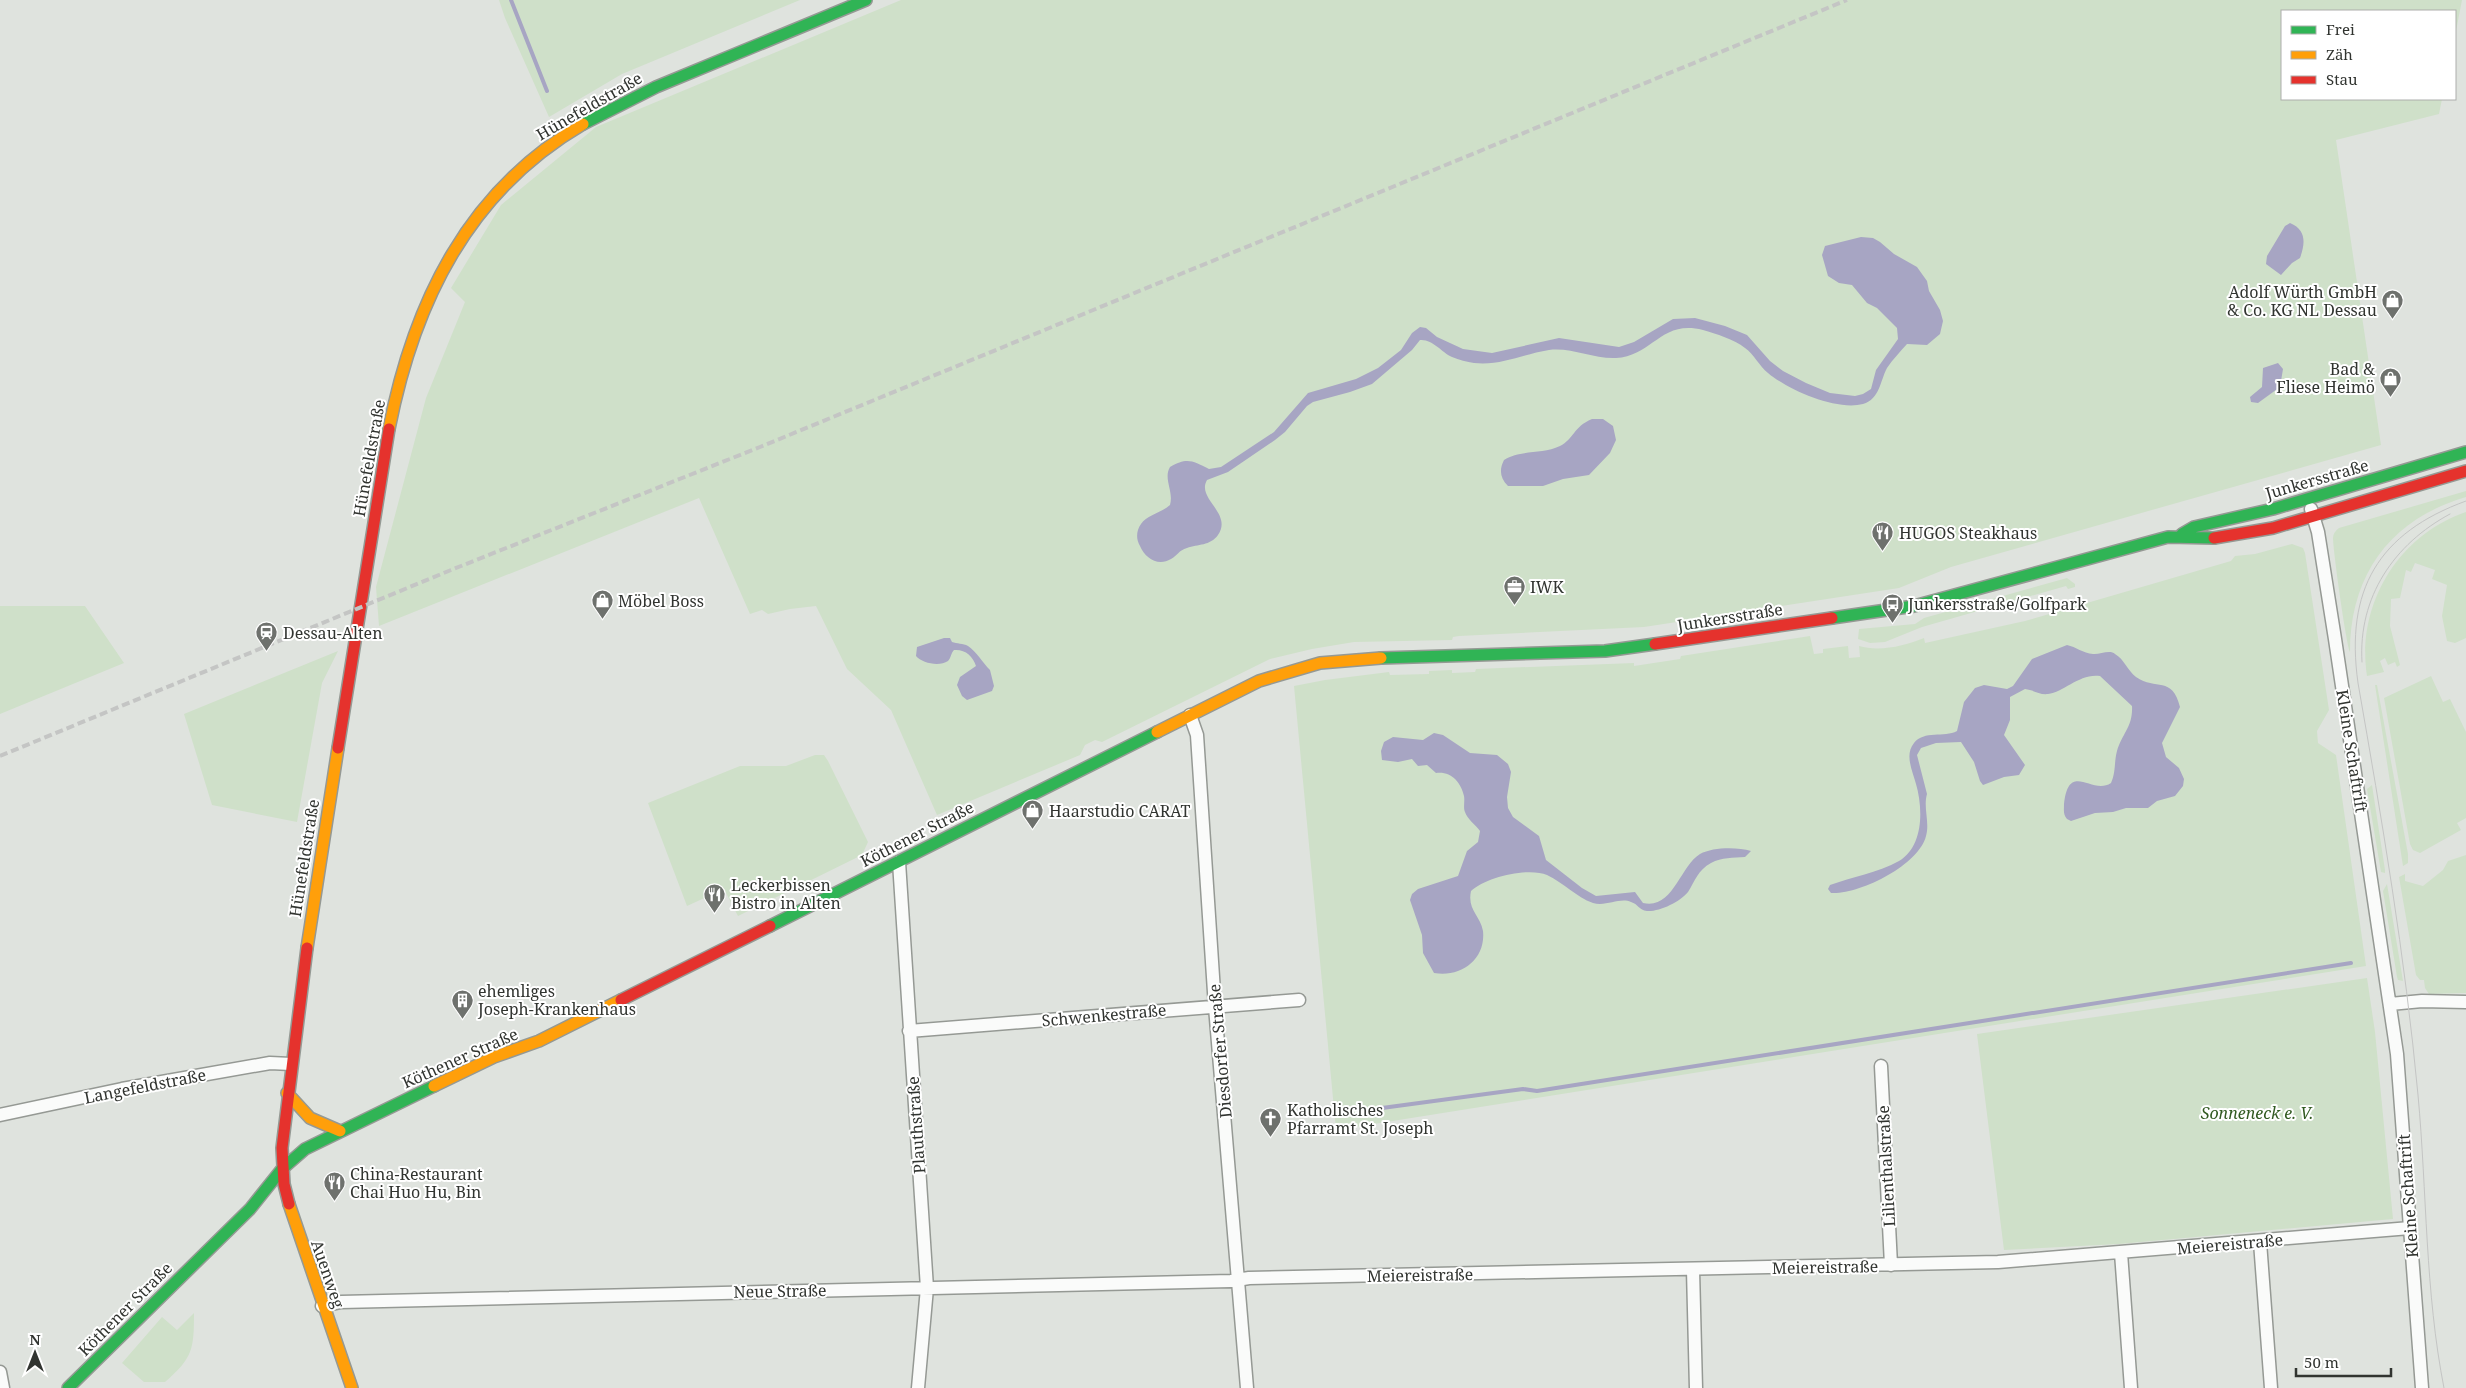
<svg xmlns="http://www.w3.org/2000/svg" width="2466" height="1388" font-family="'Noto Serif',serif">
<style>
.green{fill:#cfe0c9}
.water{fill:#a7a5c3}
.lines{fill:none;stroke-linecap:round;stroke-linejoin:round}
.stream{stroke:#a7a5c3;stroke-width:4}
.street-casing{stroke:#959994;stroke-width:15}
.fast-casing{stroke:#959994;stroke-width:14}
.slow-casing{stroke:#959994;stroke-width:14}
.jam-casing{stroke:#959994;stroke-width:14}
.street{stroke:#fafbfa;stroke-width:12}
.fast{stroke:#30b455;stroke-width:11}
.slow{stroke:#ff9f0a;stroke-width:11}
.jam{stroke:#e5322d;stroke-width:11}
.tram{stroke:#c4c5c4;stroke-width:1}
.rail{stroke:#c4c5c4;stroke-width:4;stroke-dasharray:8 4;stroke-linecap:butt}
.labels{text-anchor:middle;stroke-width:4;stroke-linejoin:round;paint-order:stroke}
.street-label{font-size:16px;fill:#313430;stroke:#fff}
.poi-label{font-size:16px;fill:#313430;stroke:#fff;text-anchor:start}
.park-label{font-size:16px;font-style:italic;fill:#315a21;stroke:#fff}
</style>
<rect width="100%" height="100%" fill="#dfe3de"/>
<!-- green -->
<path class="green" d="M 499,0 L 800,0 L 622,74 L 549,117 L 505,18 Z
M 901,0 L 2462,0 L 2455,36 L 2455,11 L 2282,11 L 2282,99 L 2442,99 L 2439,114 L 2336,140 L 2381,445 L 1951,567 L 1899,588 L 1644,627 L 1459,636 L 1453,637 L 1452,640 L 1354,642 L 1312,649 L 1270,659 L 1102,742 L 1095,740 L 1085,745 L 1080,755 L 937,815 L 891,710 L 847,669 L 816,606 L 790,609 L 768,614 L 762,610 L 750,614 L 699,498 L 379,626 L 376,587 L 426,398 L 465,302 L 451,288 L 501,205 L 596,127 Z
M 2466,491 L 2466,497 C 2391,519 2350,574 2350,652 C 2346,643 2333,550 2333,538 C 2333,534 2335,531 2339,528 Z
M 2466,512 L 2466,638 L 2455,643 L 2447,641 L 2442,616 L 2447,585 L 2432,579 L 2435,570 L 2415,563 L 2411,572 L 2406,570 L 2400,598 L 2391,599 L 2390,626 L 2400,665 L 2397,667 L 2395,662 L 2388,665 L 2385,658 L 2380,661 L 2384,672 L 2367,676 C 2356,605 2398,535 2466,512 Z
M 2292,544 L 2303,548 L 2305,553 L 2329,710 L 2317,731 L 2318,743 L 2336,755 L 2366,966 L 1336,1130 L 1294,686 L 1325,680 L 1389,672 L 1390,675 L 1429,674 L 1429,671 L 1452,670 L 1452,673 L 1475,672 L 1476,669 L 1634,663 L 1634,666 L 1680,659 L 1681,656 L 1810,636 L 1814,654 L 1823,653 L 1823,649 L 1848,646 L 1849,658 L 1860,657 L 1859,646 C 1879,652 1905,646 1924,638 L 1925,643 L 2025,621 L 2231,561 L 2235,556 L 2255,554 Z
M 2067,578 L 2075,584 L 2075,587 L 2068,589 L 2066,586 L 1922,627 L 1885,642 L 1870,643 L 1858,639 L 1859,629 L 1915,624 L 1924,618 Z
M 0,606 L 85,606 L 124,663 L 0,714 Z
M 338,651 L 322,683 L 297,822 L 212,805 L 184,714 Z
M 2431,676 L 2443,702 L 2450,699 L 2466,732 L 2466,818 L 2457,823 L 2461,830 L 2420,853 L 2413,850 L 2410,844 L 2384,698 Z
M 2375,685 L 2377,685 L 2408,854 L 2408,863 L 2403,866 Z
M 815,755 L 824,755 L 828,761 L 868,842 L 862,855 L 738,916 L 724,889 L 687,906 L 648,803 L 740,766 L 786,766 Z
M 2372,785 L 2385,870 L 2385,873 L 2381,872 L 2367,789 Z
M 2466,855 L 2466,993 L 2429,994 L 2425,988 L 2424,980 L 2420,980 L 2416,975 L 2399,877 L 2405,874 L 2405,881 L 2423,886 L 2443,870 L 2448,861 Z
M 2387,884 L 2403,981 L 2398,980 L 2397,977 L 2383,891 Z
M 2367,978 L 2375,1032 L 2393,1219 L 2119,1244 L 2004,1250 L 1977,1034 Z
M 194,1313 C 194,1349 193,1358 165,1382 L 144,1382 L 122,1363 L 162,1317 L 177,1330 Z"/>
<!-- water -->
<path class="water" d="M 2290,223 C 2307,230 2305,244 2300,258 L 2292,263 L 2281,275 L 2266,264 L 2267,256 L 2285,226 Z
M 1861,237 L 1873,238 L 1880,242 L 1894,254 L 1917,267 L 1927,281 L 1929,291 L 1940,310 L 1943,321 L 1940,334 L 1927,345 L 1907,344 C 1900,352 1893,359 1887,368 C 1880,381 1880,399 1863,404 C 1836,411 1788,390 1768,373 C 1759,366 1754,354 1745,348 C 1734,339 1716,334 1703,330 C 1661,319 1653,356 1616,358 C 1593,359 1571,347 1549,350 C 1523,354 1501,366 1474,363 C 1467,362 1459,360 1452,357 C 1441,352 1433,339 1420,340 L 1412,350 L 1372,384 L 1350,392 L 1313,402 L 1307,406 L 1285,432 L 1275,440 L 1228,472 L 1207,480 C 1196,499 1233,513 1218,535 C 1210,546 1198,544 1187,548 C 1179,550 1177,556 1171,559 C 1158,567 1145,558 1140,546 C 1136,539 1136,531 1141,524 C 1147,515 1161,513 1170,505 C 1174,491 1163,479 1170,467 C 1187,457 1193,461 1209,469 L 1221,467 L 1274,432 L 1308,393 L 1356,379 L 1378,368 L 1401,350 L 1412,333 L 1420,327 L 1426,328 L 1437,337 L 1463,349 L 1492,353 L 1559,338 L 1619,347 L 1634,342 L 1673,319 L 1695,318 L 1725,326 L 1747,335 L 1770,361 L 1783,371 L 1806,383 L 1830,393 L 1855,396 L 1863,394 L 1871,389 L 1876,370 L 1898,339 L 1897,328 L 1877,308 L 1867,303 L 1852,285 L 1839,283 L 1828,276 L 1822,255 L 1825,246 Z
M 2278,363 L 2283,369 L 2280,387 L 2258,403 L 2251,402 L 2250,397 L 2262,387 L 2263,368 Z
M 1592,419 L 1603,419 L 1613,426 L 1616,440 L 1610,453 L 1589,475 L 1563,479 L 1543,486 L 1508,486 C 1500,478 1499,470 1504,460 C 1521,449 1542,455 1560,446 C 1574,439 1573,427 1592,419 Z
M 944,638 L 950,638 L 952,642 C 957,644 963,643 968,646 C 976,651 983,663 990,670 L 994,686 L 992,691 L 967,700 L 962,696 L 957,685 L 960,677 L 976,666 C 973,656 965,649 954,650 C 951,653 951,658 948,661 C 939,667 922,663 916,656 L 917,647 Z
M 2067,645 C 2076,647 2083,653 2093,654 C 2099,655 2110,649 2115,654 C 2124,659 2128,671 2136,677 C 2156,691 2172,675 2180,707 L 2162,743 L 2166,757 L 2179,768 L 2184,779 L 2183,786 L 2175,796 L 2157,801 L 2148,808 L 2126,808 L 2113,812 L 2095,813 L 2071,821 L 2067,819 C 2063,814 2064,811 2064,804 C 2069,760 2092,796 2111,783 C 2116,772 2114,762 2117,751 C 2122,733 2133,727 2132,706 L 2100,676 C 2080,673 2064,692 2048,694 C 2039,695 2034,690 2025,689 L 2010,697 L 2010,720 L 2004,735 L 2025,765 L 2019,775 L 2004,777 L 1983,785 L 1980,781 L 1974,762 L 1961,742 L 1936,743 L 1921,748 L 1917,755 L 1927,794 C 1923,808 1930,822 1926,836 C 1919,865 1859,895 1831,893 L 1828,889 L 1830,885 C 1852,877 1877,873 1899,861 C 1924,846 1923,808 1916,784 C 1913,772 1904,755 1914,743 C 1924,730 1944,738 1957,731 L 1964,702 L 1975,688 L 1984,685 L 2007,689 L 2013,686 L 2032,659 Z
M 1434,733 L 1443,735 L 1470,753 L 1497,755 L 1508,764 L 1511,772 L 1507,797 L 1508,808 L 1513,817 L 1539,836 L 1546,860 L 1582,888 L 1596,896 L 1635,892 L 1643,903 C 1673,910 1680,866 1700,854 C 1713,847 1737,847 1751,851 L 1745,857 C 1733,858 1722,857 1711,863 C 1698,870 1695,881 1688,892 C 1680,902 1659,912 1647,911 C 1639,910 1638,904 1631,902 C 1620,897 1606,907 1593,903 C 1576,897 1564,883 1547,875 C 1529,867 1486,877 1471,891 C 1467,910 1480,915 1483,931 C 1486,960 1460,978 1434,973 L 1423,953 L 1422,935 L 1410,900 L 1412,894 L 1418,889 L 1458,876 L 1467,851 L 1478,842 L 1480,831 C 1476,825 1467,819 1465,812 C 1463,808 1465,801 1464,796 C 1461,782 1451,771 1436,773 L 1427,765 L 1418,766 L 1412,759 L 1398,762 L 1382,760 L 1381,751 L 1384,742 L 1393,737 L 1423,740 Z"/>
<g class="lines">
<!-- stream -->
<path class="stream" d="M 511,0 L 547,91
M 1382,1108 L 1523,1089 L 1537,1091 L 2351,963"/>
<defs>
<path id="street" d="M 2311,509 L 2318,532 L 2335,639 L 2397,1054 L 2422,1388
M 1190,715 L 1197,735 L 1215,1007 L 1247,1388
M 899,862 L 927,1288 L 918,1388
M 2390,1004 L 2422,1001 L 2466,1002
M 909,1031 L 1299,1000
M 1881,1066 L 1891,1265
M 0,1115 L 122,1089 L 270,1063 L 291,1064
M 2260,1242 L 2271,1388
M 2121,1253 L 2131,1388
M 1693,1270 L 1696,1388
M 322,1306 L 341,1302 L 1231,1281 L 1249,1278 L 1998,1262 L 2410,1228
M 0,1372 L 3,1388"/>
<path id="fast" d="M 583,124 L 656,87 L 866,0
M 2182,534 L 2194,527 L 2273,509 L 2466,452
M 1832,618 L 1914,606 L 2168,537 L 2214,538
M 1381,658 L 1605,651 L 1655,644
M 770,926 L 1157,732
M 68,1388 L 250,1209 L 282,1169 L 305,1149 L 434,1086"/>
<path id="slow" d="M 389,429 C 414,302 468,191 583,124
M 1157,732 L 1259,681 L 1320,663 L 1381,658
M 307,948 L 338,748
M 434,1086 L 494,1057 L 539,1041 L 621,1000
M 287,1093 L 310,1118 L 340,1131
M 289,1204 L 352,1388"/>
<path id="jam" d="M 2214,538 L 2273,528 L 2466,471
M 1655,644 L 1832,618
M 338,748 L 389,429
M 621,1000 L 770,926
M 289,1204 L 284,1184 L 282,1148 L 307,948"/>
</defs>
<!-- street casing -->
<use href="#street" class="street-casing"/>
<!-- fast casing -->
<use href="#fast" class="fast-casing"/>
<!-- slow casing -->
<use href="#slow" class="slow-casing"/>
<!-- jam casing -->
<use href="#jam" class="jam-casing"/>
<!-- street -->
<use href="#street" class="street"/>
<!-- fast -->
<use href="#fast" class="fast"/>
<!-- slow -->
<use href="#slow" class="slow"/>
<!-- jam -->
<use href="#jam" class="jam"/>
<!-- tram -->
<path class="tram" d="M 2362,662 C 2358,597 2394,544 2450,514
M 2444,1388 C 2425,1292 2427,1192 2418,1095 C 2405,956 2382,820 2358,683 C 2345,590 2378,533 2466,501"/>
<!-- rail -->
<path class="rail" d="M 0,756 L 451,570 L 760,447 L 1847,0"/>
</g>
<!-- icons -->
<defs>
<symbol id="shop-pin" viewBox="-11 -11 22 30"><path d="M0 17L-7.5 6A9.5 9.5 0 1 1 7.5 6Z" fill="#6e716d" stroke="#fff"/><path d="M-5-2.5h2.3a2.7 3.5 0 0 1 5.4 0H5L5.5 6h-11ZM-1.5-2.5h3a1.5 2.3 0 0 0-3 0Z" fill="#fff"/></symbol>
<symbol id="restaurant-pin" viewBox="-11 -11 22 30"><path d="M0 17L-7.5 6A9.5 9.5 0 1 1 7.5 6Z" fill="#6e716d" stroke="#fff"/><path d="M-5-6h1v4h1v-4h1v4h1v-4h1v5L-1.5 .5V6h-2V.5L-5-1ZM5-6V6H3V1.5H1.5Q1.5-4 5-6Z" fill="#fff"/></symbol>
<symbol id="office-pin" viewBox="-11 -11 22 30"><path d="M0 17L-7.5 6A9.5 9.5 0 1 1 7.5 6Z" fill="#6e716d" stroke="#fff"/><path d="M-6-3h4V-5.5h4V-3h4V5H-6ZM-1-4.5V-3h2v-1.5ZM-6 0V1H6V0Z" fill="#fff"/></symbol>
<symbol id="bus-pin" viewBox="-11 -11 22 30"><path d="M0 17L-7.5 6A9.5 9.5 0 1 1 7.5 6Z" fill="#6e716d" stroke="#fff"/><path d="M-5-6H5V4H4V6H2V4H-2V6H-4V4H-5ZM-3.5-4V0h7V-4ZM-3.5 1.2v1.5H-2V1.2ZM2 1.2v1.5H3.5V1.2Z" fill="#fff"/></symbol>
<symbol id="station-pin" viewBox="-11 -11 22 30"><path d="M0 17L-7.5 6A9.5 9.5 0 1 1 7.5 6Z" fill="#6e716d" stroke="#fff"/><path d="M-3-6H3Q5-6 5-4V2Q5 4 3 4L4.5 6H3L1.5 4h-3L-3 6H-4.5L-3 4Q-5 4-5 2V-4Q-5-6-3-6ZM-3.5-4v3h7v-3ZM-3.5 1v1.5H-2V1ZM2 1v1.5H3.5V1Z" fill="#fff"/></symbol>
<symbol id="building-pin" viewBox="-11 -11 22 30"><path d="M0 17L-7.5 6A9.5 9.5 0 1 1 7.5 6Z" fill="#6e716d" stroke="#fff"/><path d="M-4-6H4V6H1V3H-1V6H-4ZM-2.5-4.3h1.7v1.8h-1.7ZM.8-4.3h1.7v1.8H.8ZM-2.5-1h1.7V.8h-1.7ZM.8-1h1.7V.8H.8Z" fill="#fff"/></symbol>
<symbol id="church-pin" viewBox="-11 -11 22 30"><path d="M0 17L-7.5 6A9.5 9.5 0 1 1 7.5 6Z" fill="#6e716d" stroke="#fff"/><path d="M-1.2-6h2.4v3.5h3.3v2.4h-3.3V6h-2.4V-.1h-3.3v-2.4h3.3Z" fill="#fff"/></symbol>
</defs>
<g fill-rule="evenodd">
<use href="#shop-pin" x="2380" y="288" width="25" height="34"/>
<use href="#shop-pin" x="2378" y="366" width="25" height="34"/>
<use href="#restaurant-pin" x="1870" y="520" width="25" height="34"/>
<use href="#office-pin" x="1502" y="574" width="25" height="34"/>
<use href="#shop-pin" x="590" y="588" width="25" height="34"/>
<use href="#bus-pin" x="1880" y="592" width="25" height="34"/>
<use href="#station-pin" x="254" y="620" width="25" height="34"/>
<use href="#shop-pin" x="1020" y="798" width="25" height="34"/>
<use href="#restaurant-pin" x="702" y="882" width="25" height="34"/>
<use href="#building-pin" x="450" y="988" width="25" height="34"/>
<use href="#church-pin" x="1258" y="1106" width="25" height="34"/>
<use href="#restaurant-pin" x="322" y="1170" width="25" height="34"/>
</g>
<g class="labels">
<!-- street labels -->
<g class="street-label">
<text transform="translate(589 106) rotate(-30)" y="6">Hünefeldstraße</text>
<text transform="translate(369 458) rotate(-80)" y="6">Hünefeldstraße</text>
<text transform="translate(2317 479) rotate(-16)" y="6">Junkersstraße</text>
<text transform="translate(1730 617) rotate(-9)" y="6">Junkersstraße</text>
<text transform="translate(2352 751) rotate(81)" y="6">Kleine Schaftrift</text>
<text transform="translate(917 834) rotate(-27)" y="6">Köthener Straße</text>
<text transform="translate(304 858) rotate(-81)" y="6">Hünefeldstraße</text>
<text transform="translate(1104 1015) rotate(-5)" y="6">Schwenkestraße</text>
<text transform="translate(1220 1051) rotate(-95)" y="6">Diesdorfer Straße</text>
<text transform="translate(460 1058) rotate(-24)" y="6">Köthener Straße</text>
<text transform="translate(145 1086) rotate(-11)" y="6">Langefeldstraße</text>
<text transform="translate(916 1125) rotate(-94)" y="6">Plauthstraße</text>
<text transform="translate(1886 1166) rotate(-93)" y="6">Lilienthalstraße</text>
<text transform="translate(2408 1196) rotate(-94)" y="6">Kleine Schaftrift</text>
<text transform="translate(2230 1244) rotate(-5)" y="6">Meiereistraße</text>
<text transform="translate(1825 1267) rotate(-1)" y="6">Meiereistraße</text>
<text transform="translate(328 1274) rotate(71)" y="6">Auenweg</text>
<text transform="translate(1420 1275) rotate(-1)" y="6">Meiereistraße</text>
<text transform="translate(780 1291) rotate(-1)" y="6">Neue Straße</text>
<text transform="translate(125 1309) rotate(-45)" y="6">Köthener Straße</text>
</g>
<!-- poi labels -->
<g class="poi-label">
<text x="2377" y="298" text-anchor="end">Adolf Würth GmbH<tspan x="2377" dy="18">&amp; Co. KG NL Dessau</tspan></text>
<text x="2375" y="375" text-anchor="end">Bad &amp;<tspan x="2375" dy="18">Fliese Heimö</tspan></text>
<text x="1899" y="539">HUGOS Steakhaus</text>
<text x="1530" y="593">IWK</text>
<text x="618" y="607">Möbel Boss</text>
<text x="1908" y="610">Junkersstraße/Golfpark</text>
<text x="283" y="639">Dessau-Alten</text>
<text x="1049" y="817">Haarstudio CARAT</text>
<text x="731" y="891">Leckerbissen<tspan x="731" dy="18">Bistro in Alten</tspan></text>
<text x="478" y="997">ehemliges<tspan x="478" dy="18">Joseph-Krankenhaus</tspan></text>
<text x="1287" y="1116">Katholisches<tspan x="1287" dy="18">Pfarramt St. Joseph</tspan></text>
<text x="350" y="1180">China-Restaurant<tspan x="350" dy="18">Chai Huo Hu, Bin</tspan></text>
</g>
<!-- park labels -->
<g class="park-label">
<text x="2257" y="1119">Sonneneck e. V.</text>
</g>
</g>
<!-- legend -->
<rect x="2281" y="10" width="175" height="90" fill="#ffffff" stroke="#adaeac"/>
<rect x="2291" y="26" width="25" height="8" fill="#30b455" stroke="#adaeac"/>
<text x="2326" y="35" font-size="15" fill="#313430">Frei</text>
<rect x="2291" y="51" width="25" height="8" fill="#ff9f0a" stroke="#adaeac"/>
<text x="2326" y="60" font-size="15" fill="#313430">Zäh</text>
<rect x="2291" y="76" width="25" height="8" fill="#e5322d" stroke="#adaeac"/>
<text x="2326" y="85" font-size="15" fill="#313430">Stau</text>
<!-- north arrow -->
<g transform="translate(35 1353)" stroke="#ffffff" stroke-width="4" paint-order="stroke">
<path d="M0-4L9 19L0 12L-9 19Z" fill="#313430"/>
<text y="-8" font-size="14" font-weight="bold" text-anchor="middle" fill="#313430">N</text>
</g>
<!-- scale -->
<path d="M2296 1368v8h95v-8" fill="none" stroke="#313430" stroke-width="2.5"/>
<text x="2304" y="1368" font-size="15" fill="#313430" stroke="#ffffff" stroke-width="4" paint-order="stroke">50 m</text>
</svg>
